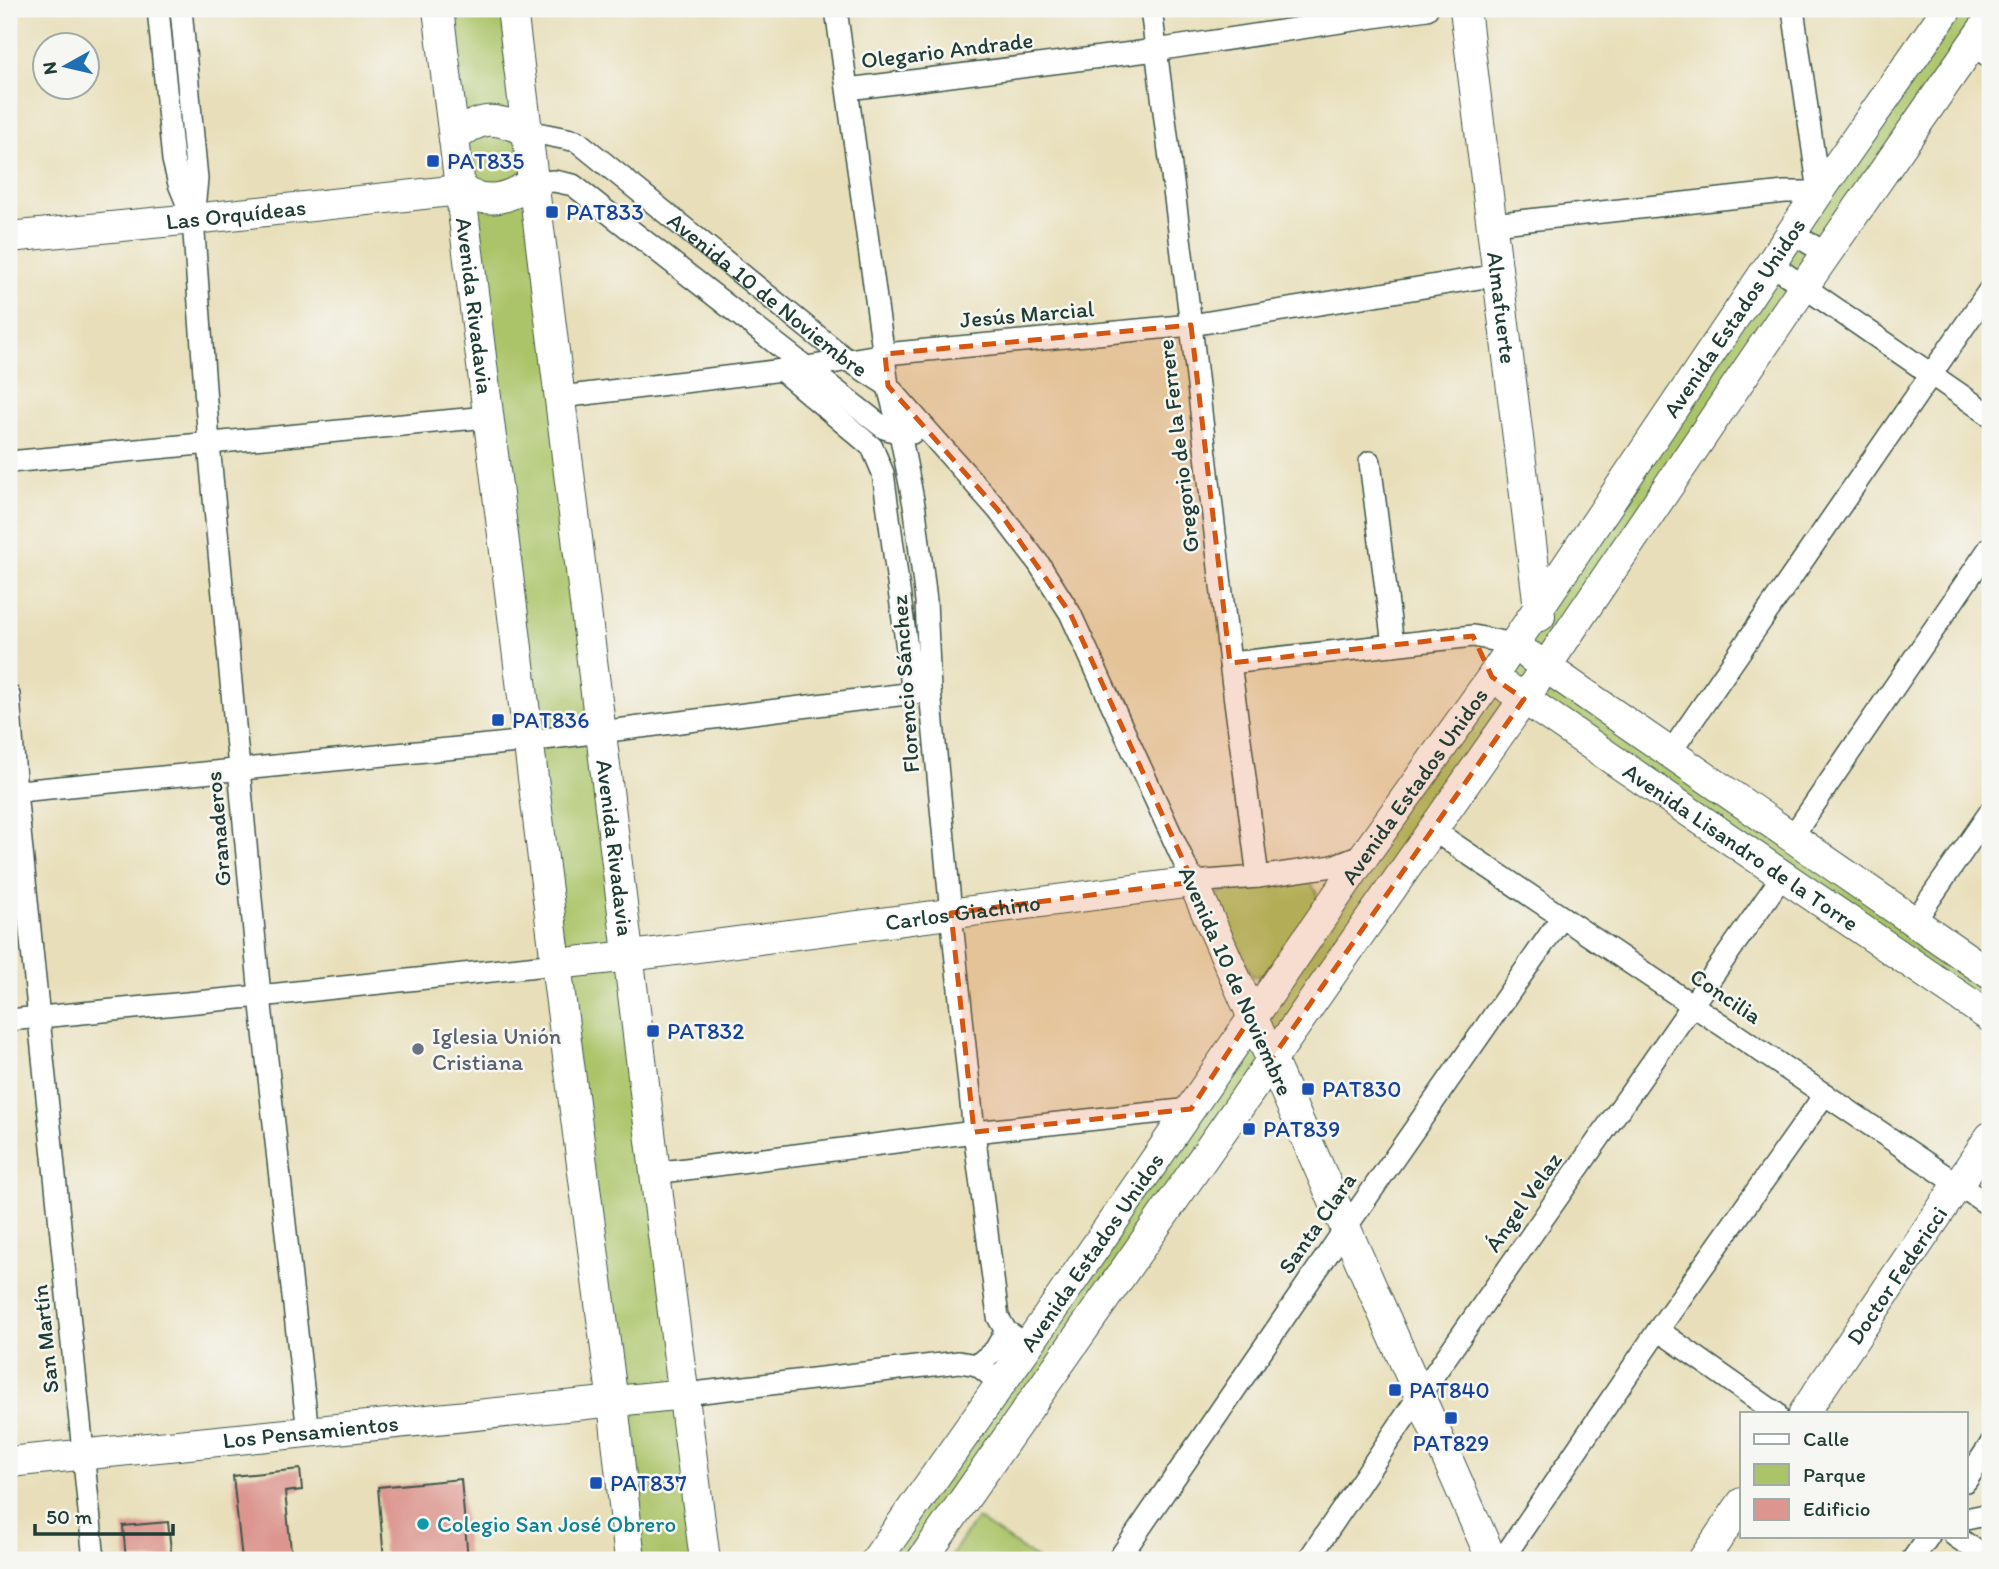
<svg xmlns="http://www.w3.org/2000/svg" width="1999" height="1569" font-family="Itim,sans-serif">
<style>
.green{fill:#acc469;stroke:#66804e;stroke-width:2}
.building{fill:#dc968f}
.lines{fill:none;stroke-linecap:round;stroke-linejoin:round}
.street-casing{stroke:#3d5548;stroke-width:24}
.secondary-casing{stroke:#3d5548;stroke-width:32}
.street{stroke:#fff;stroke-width:21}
.secondary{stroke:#fff;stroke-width:30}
.marked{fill:#d45610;fill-opacity:0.2;stroke:#d45610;stroke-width:5;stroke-dasharray:14 9;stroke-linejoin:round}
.transit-dot{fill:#1a4fb4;stroke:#f6f6f2;stroke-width:2.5}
.worship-dot{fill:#6b7280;stroke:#f6f6f2;stroke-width:2.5}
.culture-dot{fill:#0f9aa8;stroke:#f6f6f2;stroke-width:2.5}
.labels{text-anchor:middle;stroke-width:5;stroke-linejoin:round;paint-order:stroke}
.street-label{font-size:23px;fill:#1f3d34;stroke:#f6f6f2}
.transit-label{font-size:23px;fill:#164399;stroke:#f6f6f2;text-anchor:start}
.worship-label{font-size:23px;fill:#5b616d;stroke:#f6f6f2;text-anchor:start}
.culture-label{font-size:23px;fill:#0d838f;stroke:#f6f6f2;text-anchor:start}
</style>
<rect width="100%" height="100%" fill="#f6f6f2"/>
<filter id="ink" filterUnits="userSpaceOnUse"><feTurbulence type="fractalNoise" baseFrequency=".0143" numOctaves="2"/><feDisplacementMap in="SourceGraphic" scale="14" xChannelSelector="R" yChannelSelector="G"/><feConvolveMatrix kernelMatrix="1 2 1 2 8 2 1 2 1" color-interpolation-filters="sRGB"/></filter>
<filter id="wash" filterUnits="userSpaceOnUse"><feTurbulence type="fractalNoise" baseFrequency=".00686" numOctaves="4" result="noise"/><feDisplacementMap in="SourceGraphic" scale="28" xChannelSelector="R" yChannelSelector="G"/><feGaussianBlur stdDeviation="1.57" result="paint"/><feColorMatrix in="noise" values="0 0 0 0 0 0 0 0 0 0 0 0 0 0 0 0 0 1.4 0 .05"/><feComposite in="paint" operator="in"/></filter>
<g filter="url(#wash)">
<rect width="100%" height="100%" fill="#e8dfba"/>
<!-- green -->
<path class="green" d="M 438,9 L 512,9 L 705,1560 L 630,1560 Z
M 1947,9 L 1990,9 L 1546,668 L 1990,974 L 1990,1017 L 1524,700 L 922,1560 L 876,1560 Z
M 1309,881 L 1316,891 L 1318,903 L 1263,976 L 1252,976 C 1241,949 1218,925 1214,896 L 1226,890 Z
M 977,1518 L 1038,1560 L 948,1560 Z"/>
<g id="blocks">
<!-- building -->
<path class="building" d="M 300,1469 L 302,1490 L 285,1492 L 292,1560 L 242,1560 L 233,1476 Z
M 461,1479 L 468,1560 L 384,1560 L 378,1487 Z
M 168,1522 L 172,1560 L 126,1560 L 123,1526 Z"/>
</g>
</g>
<g filter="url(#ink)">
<use href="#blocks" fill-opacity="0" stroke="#3d5548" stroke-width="2"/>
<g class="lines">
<defs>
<g id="street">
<path d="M 158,9 L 173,160 L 179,184 L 192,216"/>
<path d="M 181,9 L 197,179 L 193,219 L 209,444 L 260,996 L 308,1433"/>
<path d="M 836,9 L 888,386 L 900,433 L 915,510 L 926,601 L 930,691 L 951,913 L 974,1132 L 998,1317 L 1006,1331 L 1028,1345"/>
<path d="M 1151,9 L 1191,325 L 1230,663 L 1258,877"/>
<path d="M 1972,45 L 1990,57"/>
<path d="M 848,89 L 1156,50 L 1427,9"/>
<path id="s1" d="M 527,131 L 577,141 L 846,359 L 888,386 L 998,510 L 1039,564 L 1070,613 L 1193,882 L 1258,877 L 1333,866 L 1366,853"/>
<path d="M 532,183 L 554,181 L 573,185 L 884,428 L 900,433 L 912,433"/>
<path d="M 1492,224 L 1785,192 L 1819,192 L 1793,9"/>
<path d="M 1792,233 L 1827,254"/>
<path d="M 1771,264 L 1990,415"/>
<path d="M 781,370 L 872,447 L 883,473 L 913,693"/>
<path d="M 561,397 L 807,367 L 885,354 L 1191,325 L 1498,275"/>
<path d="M 9,462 L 487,417"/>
<path d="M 1370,462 L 1393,645"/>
<path d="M 1230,663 L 1473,636 L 1514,644"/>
<path d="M 9,695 L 16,792 L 94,1560"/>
<path d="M 1670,753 L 1990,289"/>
<path d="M 9,792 L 528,741 L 930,691"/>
<path d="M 1433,830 L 1990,1206"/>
<path d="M 1792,837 L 1990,547"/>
<path d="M 1914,922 L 1990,812"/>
<path d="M 9,1020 L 260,996 L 556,964"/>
<path d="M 655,1173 L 974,1132 L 1191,1109"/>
<path d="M 1658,1330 L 1776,1413"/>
<path d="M 977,1365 L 995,1350 L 1006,1331"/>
<path d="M 685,1394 L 959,1362 L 977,1365 L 1000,1383"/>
<path d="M 1966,1481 L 1990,1445"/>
<path d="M 1966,1519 L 1990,1514"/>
<path d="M 1955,1536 L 1990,1560"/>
<path d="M 1118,1560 L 1345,1229 L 1562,917"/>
<path d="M 1308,1560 L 1419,1396 L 1783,875"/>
<path d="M 1502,1560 L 1658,1330 L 1825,1094"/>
<path d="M 1912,1560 L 1929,1536"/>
</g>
<g id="secondary">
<path id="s2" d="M 438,9 L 556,964 L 613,1403 L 630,1560"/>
<path id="s3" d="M 512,9 L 655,1173 L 705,1560"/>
<path id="s4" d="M 1465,9 L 1540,616"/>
<path d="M 454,139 C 479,115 496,117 527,131"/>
<path id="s5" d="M 9,237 L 193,219 L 460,190 C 488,205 507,199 532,183"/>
<path d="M 1530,656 L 1990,974"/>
<path id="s6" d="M 1508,688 L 1990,1017"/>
<path id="s7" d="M 556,964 L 630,956 L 1193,882 L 1492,1560"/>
<path id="s8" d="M 1804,1413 L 1990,1137"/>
<path id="s9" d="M 9,1462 L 685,1394"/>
<path id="s10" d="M 876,1560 L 1028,1345 L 1366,853 L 1492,677 L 1819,192 L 1947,9"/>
<path d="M 922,1560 L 1524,699 L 1804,286 L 1990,19"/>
<path d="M 1703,1560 L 1742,1503"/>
</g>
</defs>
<!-- street casing -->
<use href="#street" class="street-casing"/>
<!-- secondary casing -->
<use href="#secondary" class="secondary-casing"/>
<!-- street -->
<use href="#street" class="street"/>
<!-- secondary -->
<use href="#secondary" class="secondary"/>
</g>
</g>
<!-- marked area -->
<path class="marked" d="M 1191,325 L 1230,663 L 1473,636 L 1492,677 L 1524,699 L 1270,1061 L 1251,1017 L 1191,1109 L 974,1132 L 951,913 L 1193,882 L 1070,613 L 998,510 L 888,386 L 885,354 Z"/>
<!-- markers -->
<g class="transit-dot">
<rect x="426" y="154" width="14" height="14" rx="3.5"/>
<rect x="545" y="205" width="14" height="14" rx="3.5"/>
<rect x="491" y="713" width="14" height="14" rx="3.5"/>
<rect x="646" y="1024" width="14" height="14" rx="3.5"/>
<rect x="1301" y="1082" width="14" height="14" rx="3.5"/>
<rect x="1242" y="1122" width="14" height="14" rx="3.5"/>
<rect x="1388" y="1383" width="14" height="14" rx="3.5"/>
<rect x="1444" y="1411" width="14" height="14" rx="3.5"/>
<rect x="589" y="1476" width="14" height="14" rx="3.5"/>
</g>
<circle class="worship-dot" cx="418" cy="1049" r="7"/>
<circle class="culture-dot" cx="423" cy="1524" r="7"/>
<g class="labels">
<!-- street labels -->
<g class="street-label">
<text transform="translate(947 50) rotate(-7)" y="8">Olegario Andrade</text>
<text dy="8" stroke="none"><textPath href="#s5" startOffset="228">Las Orquídeas</textPath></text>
<text dy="8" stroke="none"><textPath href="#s1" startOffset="296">Avenida 10 de Noviembre</textPath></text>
<text dy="8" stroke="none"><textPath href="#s2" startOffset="299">Avenida Rivadavia</textPath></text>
<text dy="8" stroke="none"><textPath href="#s4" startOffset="301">Almafuerte</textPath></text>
<text transform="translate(1027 314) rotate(-5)" y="8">Jesús Marcial</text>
<text dy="8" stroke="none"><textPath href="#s10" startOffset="1510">Avenida Estados Unidos</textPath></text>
<text transform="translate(1178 446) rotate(-97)" y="8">Gregorio de la Ferrere</text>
<text transform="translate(905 684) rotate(-94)" y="8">Florencio Sánchez</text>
<text dy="8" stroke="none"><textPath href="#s10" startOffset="943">Avenida Estados Unidos</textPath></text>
<text transform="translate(218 829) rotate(-95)" y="8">Granaderos</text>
<text dy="8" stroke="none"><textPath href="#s3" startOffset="845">Avenida Rivadavia</textPath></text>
<text dy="8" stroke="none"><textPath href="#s6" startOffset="282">Avenida Lisandro de la Torre</textPath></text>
<text dy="8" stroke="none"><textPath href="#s7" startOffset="410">Carlos Giachino</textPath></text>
<text transform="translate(1236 981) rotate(66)" y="8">Avenida 10 de Noviembre</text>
<text transform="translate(1726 996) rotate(34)" y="8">Concilia</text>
<text transform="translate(1523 1202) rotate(-55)" y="8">Ángel Velaz</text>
<text transform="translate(1317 1223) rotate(-55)" y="8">Santa Clara</text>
<text dy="8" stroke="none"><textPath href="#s10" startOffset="376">Avenida Estados Unidos</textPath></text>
<text dy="8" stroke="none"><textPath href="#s8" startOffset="166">Doctor Federicci</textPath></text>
<text transform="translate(45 1339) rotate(-96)" y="8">San Martín</text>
<text dy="8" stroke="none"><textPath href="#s9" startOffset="303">Los Pensamientos</textPath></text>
</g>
<!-- transit labels -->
<g class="transit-label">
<text x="447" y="169">PAT835</text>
<text x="566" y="220">PAT833</text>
<text x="512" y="728">PAT836</text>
<text x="667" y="1039">PAT832</text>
<text x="1322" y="1097">PAT830</text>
<text x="1263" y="1137">PAT839</text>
<text x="1409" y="1398">PAT840</text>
<text x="1451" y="1451" text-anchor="middle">PAT829</text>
<text x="610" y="1491">PAT837</text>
</g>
<!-- worship labels -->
<g class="worship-label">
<text x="432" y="1044">Iglesia Unión<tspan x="432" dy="26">Cristiana</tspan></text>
</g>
<!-- culture labels -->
<g class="culture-label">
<text x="437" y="1532">Colegio San José Obrero</text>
</g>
</g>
<!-- margin -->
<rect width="1999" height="1569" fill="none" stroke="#f6f6f2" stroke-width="35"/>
<!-- legend -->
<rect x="1740" y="1412" width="228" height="126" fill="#f6f6f2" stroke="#a0aca6" stroke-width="2"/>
<rect x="1754" y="1434" width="35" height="10" fill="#ffffff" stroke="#a0aca6" stroke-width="2"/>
<text x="1803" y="1446" font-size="21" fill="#1f3d34">Calle</text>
<rect x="1754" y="1464" width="35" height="21" fill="#acc469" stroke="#a0aca6" stroke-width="2"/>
<text x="1803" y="1482" font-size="21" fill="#1f3d34">Parque</text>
<rect x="1754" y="1499" width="35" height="21" fill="#dc968f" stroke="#a0aca6" stroke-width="2"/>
<text x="1803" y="1516" font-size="21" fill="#1f3d34">Edificio</text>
<!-- north arrow -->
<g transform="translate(66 66) rotate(262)"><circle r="33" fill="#f6f6f2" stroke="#a0aca6" stroke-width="2"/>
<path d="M0-5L12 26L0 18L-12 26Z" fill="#1f6fb2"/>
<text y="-10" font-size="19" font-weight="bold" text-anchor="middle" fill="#1f3d34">N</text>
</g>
<!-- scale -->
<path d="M35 1524v10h138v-10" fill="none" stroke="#1f3d34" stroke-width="3.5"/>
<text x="46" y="1524" font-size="21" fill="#1f3d34" stroke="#f6f6f2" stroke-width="5" paint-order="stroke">50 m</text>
</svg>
